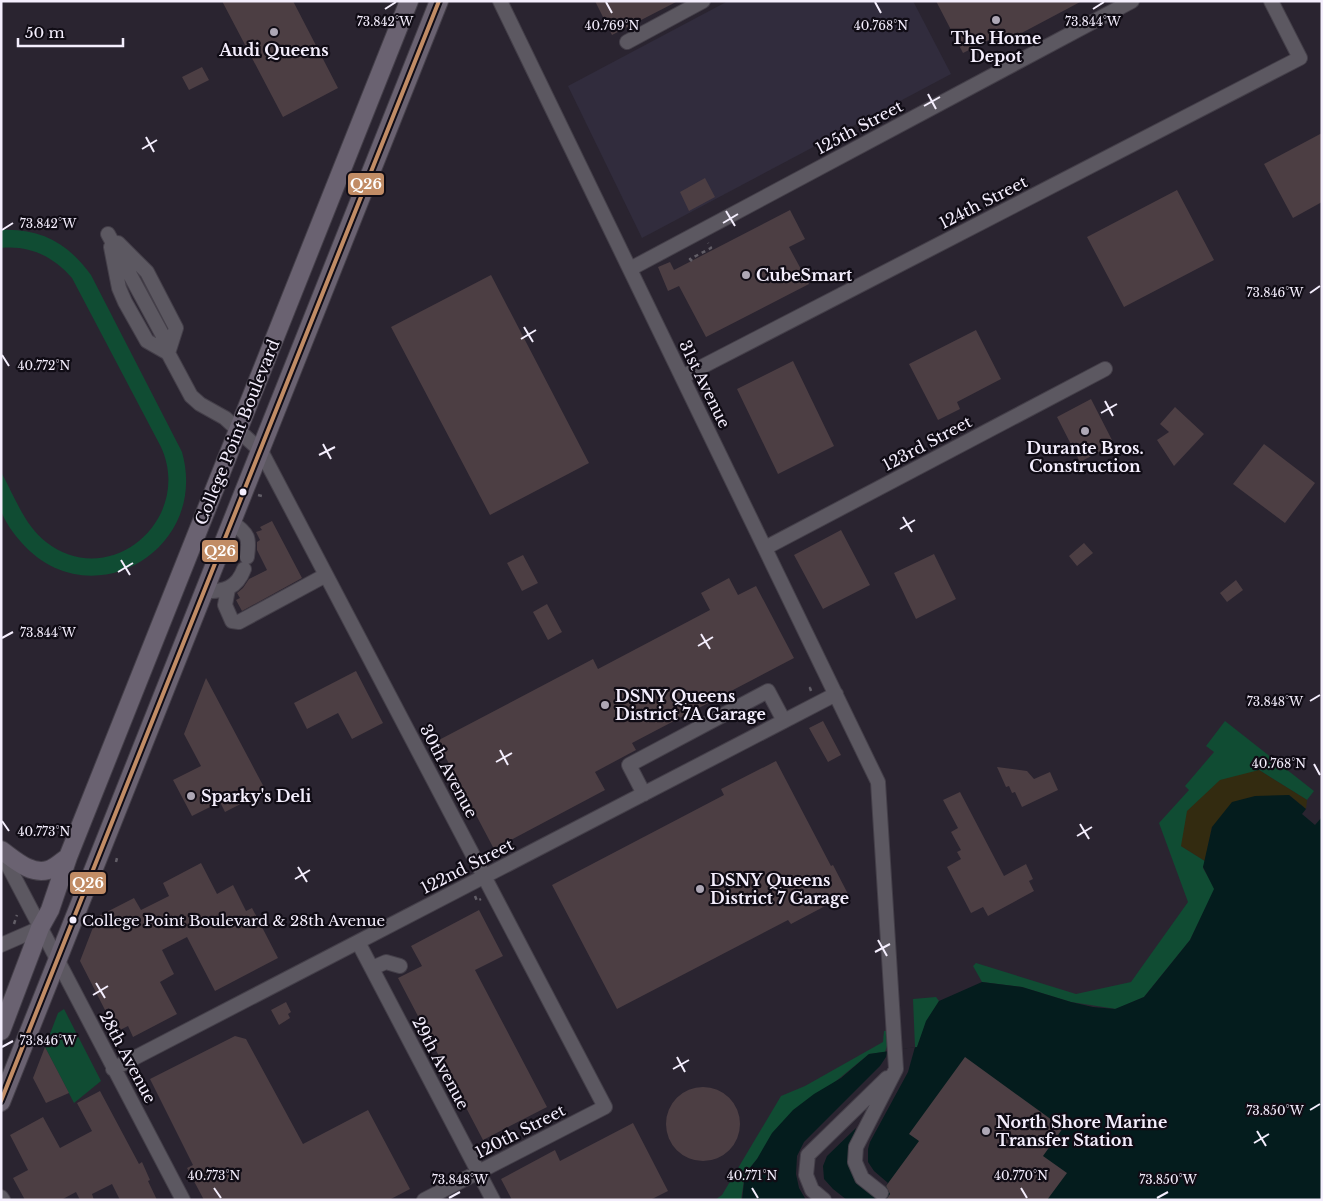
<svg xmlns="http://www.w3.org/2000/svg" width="1323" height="1201" font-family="'Libre Baskerville',serif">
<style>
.industrial{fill:#312c3d}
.green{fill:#104c33}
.sand{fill:#332b10}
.water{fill:#041c1d}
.pier{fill:#2a2430}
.building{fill:#4c3e43}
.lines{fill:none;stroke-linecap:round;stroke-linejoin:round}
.minor-casing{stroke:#443f49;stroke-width:16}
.major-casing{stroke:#443f49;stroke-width:20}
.path{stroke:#625e67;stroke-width:2.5;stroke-dasharray:4 4;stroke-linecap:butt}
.minor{stroke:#5c5861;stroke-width:14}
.major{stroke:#6a6271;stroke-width:18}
.bus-1-casing{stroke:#100c15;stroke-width:8}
.bus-1{stroke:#c18c65;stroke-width:4}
.ticks{fill:none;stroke:#f4eefd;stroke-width:2}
.poi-dot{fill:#ada7b5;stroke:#100c15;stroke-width:2}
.bus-dot{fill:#f4eefd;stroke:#100c15;stroke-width:2}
.labels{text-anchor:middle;stroke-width:4.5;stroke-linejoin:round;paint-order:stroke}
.bus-label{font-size:15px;fill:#f4eefd;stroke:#100c15;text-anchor:start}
.poi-label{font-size:16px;font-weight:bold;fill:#f4eefd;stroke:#100c15;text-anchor:start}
.street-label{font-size:16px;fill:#f4eefd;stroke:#100c15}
.ticks-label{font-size:12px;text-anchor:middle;fill:#f4eefd;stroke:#100c15;stroke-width:4.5;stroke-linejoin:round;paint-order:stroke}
.line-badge{stroke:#100c15;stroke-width:2}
.badge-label{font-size:14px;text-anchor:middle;font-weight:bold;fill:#fff}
</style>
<rect width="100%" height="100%" fill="#2a2430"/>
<!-- industrial -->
<path class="industrial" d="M 728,1 L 913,1 L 951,74 L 642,238 L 568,86 Z"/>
<!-- green -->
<path class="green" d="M 1,230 C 40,228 68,243 91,275 L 182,452 C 210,551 89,620 21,542 C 14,534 4,521 1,510 C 0,498 1,483 1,472 C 14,495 24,525 46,542 C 110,592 194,519 161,447 L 72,278 C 54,257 30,245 1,248 Z
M 1225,721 L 1314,791 L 1307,800 L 1259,770 L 1181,846 L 1205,861 L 1203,868 L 1215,889 L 1190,940 L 1144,997 L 1116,1009 L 1071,1002 L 1022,987 L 982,982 L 973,966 L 976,963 L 1076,994 L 1131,982 L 1188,902 L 1159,823 L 1189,790 L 1185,786 L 1214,752 L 1206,746 Z
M 936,997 L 939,1001 L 927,1021 L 917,1047 L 915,1047 L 913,999 Z
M 64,1009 L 101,1081 L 74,1103 L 45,1047 L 58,1013 Z
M 884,1031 L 888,1031 L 888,1043 L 885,1052 L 869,1054 L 830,1086 L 757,1159 L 745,1174 L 741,1200 L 715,1200 L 722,1195 L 781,1096 L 805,1086 L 883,1042 Z"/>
<!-- sand -->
<path class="sand" d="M 1259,770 L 1307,800 L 1306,809 L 1289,795 L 1212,827 L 1205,861 L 1181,846 L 1187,811 L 1220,780 Z"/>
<!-- water -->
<path class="water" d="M 1289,795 L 1306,809 L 1302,814 L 1315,825 L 1322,817 L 1322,1200 L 742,1200 L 745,1174 L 757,1159 L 772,1133 L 793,1110 L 814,1094 L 841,1078 L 869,1054 L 917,1047 L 926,1021 L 939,1001 L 982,982 L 1022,987 L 1071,1002 L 1093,1007 L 1115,1009 L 1144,997 L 1190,940 L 1214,889 L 1203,867 L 1212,827 L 1232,802 L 1255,796 Z"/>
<!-- pier -->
<path class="pier" d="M 915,1047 L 908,1072 L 870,1142 L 868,1149 L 868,1162 L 874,1171 L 888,1183 L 878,1198 L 849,1151 L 856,1128 L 827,1156 L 823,1166 L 824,1179 L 833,1189 L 847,1200 L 806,1200 L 799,1188 L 796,1174 L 797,1156 L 804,1142 L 880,1066 L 886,1057 L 887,1051 Z"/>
<!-- building -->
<path class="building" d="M 222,1 L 293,1 L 338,88 L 283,117 Z
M 595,1 L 678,1 L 612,35 Z
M 936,1 L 1082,1 L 997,46 L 993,38 L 963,53 Z
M 202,67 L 209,80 L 189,90 L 182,77 Z
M 1322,133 L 1322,202 L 1293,218 L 1264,164 Z
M 705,178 L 715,197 L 689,211 L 680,192 Z
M 1177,190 L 1214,260 L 1124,307 L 1087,237 Z
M 790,210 L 805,239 L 789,247 L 809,284 L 706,337 L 679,286 L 668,291 L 658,267 L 670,262 L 674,270 Z
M 491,275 L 589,463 L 490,515 L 391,327 Z
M 976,330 L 1001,379 L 957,402 L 960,409 L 938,420 L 909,364 Z
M 793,361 L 834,446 L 778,474 L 737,389 Z
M 1091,399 L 1114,444 L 1080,462 L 1057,417 Z
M 1175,407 L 1204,434 L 1174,466 L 1157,440 L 1169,432 L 1160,424 Z
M 1264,444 L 1315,483 L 1285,523 L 1233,484 Z
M 272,521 L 302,578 L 242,611 L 236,600 L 240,598 L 237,593 L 243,588 L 249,579 L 267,570 L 257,550 L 257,542 L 260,540 L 256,532 L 262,530 L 260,527 Z
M 841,530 L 870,585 L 823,609 L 794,555 Z
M 1084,543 L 1093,553 L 1077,566 L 1069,556 Z
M 934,554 L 956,599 L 916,619 L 894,573 Z
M 523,555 L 538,583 L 522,591 L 507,563 Z
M 729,578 L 738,595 L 756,586 L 794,658 L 632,743 L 636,750 L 595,772 L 605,790 L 494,849 L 437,741 L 593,659 L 598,669 L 710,610 L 701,593 Z
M 1236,580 L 1243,590 L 1227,602 L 1220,593 Z
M 547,604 L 562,632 L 548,640 L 533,612 Z
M 356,671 L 383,723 L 352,739 L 338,713 L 307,729 L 294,703 Z
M 206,678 L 266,791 L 225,812 L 220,802 L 192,816 L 173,780 L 201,766 L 184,734 Z
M 823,721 L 841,755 L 828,762 L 809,728 Z
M 776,761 L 831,866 L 833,865 L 848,894 L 791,924 L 788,920 L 617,1009 L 552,885 L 724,795 L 721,789 Z
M 997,767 L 1027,771 L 1034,779 L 1050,772 L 1058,790 L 1022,807 L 1015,792 L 1012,793 L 1009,786 L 1006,787 Z
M 960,792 L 1004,876 L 1026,864 L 1033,879 L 1029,881 L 1034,891 L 988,916 L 983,907 L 971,913 L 947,867 L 961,859 L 957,852 L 961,850 L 951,832 L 958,828 L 943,800 Z
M 201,863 L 217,894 L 233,885 L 246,911 L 252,908 L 278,958 L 215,991 L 187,937 L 162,950 L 174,974 L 160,982 L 177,1014 L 133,1037 L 128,1026 L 120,1030 L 109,1008 L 105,1010 L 80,961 L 97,917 L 134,898 L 141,910 L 169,896 L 163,883 Z
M 479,910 L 503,956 L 475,970 L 547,1107 L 483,1140 L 398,978 L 422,966 L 411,946 Z
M 286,1002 L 291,1012 L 288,1014 L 290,1018 L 279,1025 L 271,1010 Z
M 235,1036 L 246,1039 L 303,1144 L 368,1110 L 410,1189 L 389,1200 L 204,1200 L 187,1168 L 193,1165 L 150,1079 Z
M 45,1047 L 69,1093 L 46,1103 L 33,1078 Z
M 965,1057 L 1063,1128 L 1043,1156 L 1067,1173 L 1047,1200 L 886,1200 L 890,1194 L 886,1186 L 919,1141 L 909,1134 Z
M666 1124a37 37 0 1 1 74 0a37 37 0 1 1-74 0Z
M 100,1091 L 139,1164 L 142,1162 L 150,1180 L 148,1181 L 157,1200 L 120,1200 L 112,1184 L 92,1194 L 94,1200 L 80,1200 L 76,1192 L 61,1200 L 25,1200 L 13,1178 L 28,1170 L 10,1135 L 43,1117 L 60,1148 L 92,1131 L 77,1103 Z
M 633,1123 L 668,1191 L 650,1200 L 512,1200 L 501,1179 L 555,1150 L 560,1161 Z"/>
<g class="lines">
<defs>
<path id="minor" d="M 500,1 L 878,782 L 896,1069 L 856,1147 L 855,1162 L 862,1178 L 881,1193
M 627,42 L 703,1
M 108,234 L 162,334 L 168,353 L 191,396 L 200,404 L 225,418 L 261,451 L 605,1107 L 424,1200
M 118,243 L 147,272 L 176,328 L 168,353
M 111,247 L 119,288 L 125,302 L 147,341 L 168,353
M 630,269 L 1132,1
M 682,377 L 1300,58 L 1271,1
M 232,522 C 248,535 250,536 247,557
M 765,548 L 1105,369
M 228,589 L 225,605 L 232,621 L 239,622 L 326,575
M 205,591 C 224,592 237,588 244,569
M 644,794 L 629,765 L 768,691 L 784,721
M 1,852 L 183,1200
M 358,942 L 493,1200
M 1,945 L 40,928
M 372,968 L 386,962 L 400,966
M 113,1069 L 836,694
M 1,1197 L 3,1200
M 824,1200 L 812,1190 L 806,1175 L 808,1155 L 887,1078"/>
<path id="major" d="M 1,850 C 14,859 30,875 48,870 C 55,868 62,861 68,857
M 1,1031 L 40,928 L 50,910 L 68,857 L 409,1
M 1,1102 L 439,1"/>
</defs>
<!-- minor casing -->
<use href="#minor" class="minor-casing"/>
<!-- major casing -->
<use href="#major" class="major-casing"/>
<!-- path -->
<path class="path" d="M 692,261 L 690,259 L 711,248 L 708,243
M 258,495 L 262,496 L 264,493
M 811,691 L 810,688 L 813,687
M 116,862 L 117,858
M 475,896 L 477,901 L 481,899
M 14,924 L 17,915"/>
<!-- minor -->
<use href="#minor" class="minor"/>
<!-- major -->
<use href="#major" class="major"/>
<defs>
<path id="bus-1" d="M 1,1101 L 439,1"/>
</defs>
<!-- bus-1 casing -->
<use href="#bus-1" class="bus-1-casing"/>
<!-- bus-1 -->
<use href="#bus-1" class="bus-1"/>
</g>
<!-- ticks -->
<path class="ticks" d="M 606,2 L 612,13M 875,2 L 881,13M 385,9 L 396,2M 1093,9 L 1104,2M 928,94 L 936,109M 924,106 L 940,97M 146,137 L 154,152M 142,149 L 157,140M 726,211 L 735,226M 723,223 L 738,214M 2,230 L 13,223M 1310,293 L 1320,286M 524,327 L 533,342M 521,339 L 536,330M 2,355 L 9,366M 1105,401 L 1113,416M 1101,413 L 1117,404M 323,444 L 331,459M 319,455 L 335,447M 903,517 L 912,532M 900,529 L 915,520M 121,560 L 130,575M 118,572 L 133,563M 701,634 L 710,649M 2,638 L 13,632M 698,646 L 713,637M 1310,701 L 1320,695M 500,750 L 508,765M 496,762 L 512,753M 1314,764 L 1320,775M 2,821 L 9,831M 1080,824 L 1089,839M 1077,836 L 1092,827M 298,867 L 307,882M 295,879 L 310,870M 878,940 L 887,956M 875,952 L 890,944M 96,983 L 105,998M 93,995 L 108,986M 2,1047 L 13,1041M 677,1057 L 685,1072M 673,1069 L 689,1060M 1310,1110 L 1320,1104M 1257,1131 L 1266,1146M 1254,1143 L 1269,1134M 214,1188 L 221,1198M 752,1188 L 758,1198M 1021,1188 L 1027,1198M 449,1198 L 460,1192M 1157,1198 L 1168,1192"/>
<!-- markers -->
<g class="poi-dot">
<circle cx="996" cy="20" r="5"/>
<circle cx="274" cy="32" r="5"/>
<circle cx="746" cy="275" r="5"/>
<circle cx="1085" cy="431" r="5"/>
<circle cx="605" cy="705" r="5"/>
<circle cx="191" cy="796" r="5"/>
<circle cx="700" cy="889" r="5"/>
<circle cx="986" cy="1131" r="5"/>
</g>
<g class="bus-dot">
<circle cx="243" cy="492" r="4.5"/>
<circle cx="73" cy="920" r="4.5"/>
</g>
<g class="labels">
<!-- bus labels -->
<g class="bus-label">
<text x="82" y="926">College Point Boulevard &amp; 28th Avenue</text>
</g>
<!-- poi labels -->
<g class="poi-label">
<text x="996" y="44" text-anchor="middle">The Home<tspan x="996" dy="18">Depot</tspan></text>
<text x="274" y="56" text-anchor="middle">Audi Queens</text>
<text x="756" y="281">CubeSmart</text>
<text x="1085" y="454" text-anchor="middle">Durante Bros.<tspan x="1085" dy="18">Construction</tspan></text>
<text x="615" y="702">DSNY Queens<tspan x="615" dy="18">District 7A Garage</tspan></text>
<text x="201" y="802">Sparky's Deli</text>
<text x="710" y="886">DSNY Queens<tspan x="710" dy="18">District 7 Garage</tspan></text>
<text x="996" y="1128">North Shore Marine<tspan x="996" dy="18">Transfer Station</tspan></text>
</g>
<!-- street labels -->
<g class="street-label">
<text transform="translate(859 127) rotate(-28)" y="6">125th Street</text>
<text transform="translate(983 202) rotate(-27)" y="6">124th Street</text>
<text transform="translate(705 384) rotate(64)" y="6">31st Avenue</text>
<text transform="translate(237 432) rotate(-68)" y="6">College Point Boulevard</text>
<text transform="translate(927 443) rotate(-28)" y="6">123rd Street</text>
<text transform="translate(449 771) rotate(62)" y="6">30th Avenue</text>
<text transform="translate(467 866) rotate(-27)" y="6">122nd Street</text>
<text transform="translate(128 1057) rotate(62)" y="6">28th Avenue</text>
<text transform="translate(441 1063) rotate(62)" y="6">29th Avenue</text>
<text transform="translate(520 1131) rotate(-27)" y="6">120th Street</text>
</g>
</g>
<g class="ticks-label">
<text x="385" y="26">73.842°W</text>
<text x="1093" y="26">73.844°W</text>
<text x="881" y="30">40.768°N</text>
<text x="612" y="30">40.769°N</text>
<text x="48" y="228">73.842°W</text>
<text x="1275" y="297">73.846°W</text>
<text x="44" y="370">40.772°N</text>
<text x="48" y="637">73.844°W</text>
<text x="1275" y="706">73.848°W</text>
<text x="1279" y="768">40.768°N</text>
<text x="44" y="836">40.773°N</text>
<text x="48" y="1045">73.846°W</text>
<text x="1275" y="1115">73.850°W</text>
<text x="214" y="1180">40.773°N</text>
<text x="752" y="1180">40.771°N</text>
<text x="1021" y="1180">40.770°N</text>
<text x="460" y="1184">73.848°W</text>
<text x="1168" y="1184">73.850°W</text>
</g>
<g class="line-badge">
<rect x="347" y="172" width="38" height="24" rx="5" fill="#c18c65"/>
<rect x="201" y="539" width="38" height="24" rx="5" fill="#c18c65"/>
<rect x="69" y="871" width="38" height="24" rx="5" fill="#c18c65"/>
</g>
<g class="badge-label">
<text x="366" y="189">Q26</text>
<text x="220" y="556">Q26</text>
<text x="88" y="888">Q26</text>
</g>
<!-- border -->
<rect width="1323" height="1201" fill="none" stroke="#f4eefd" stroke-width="5"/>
<!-- scale -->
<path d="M18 38v8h105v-8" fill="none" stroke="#f4eefd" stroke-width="2.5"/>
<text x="25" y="38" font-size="15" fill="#f4eefd" stroke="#100c15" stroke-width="4" paint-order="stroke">50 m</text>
</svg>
